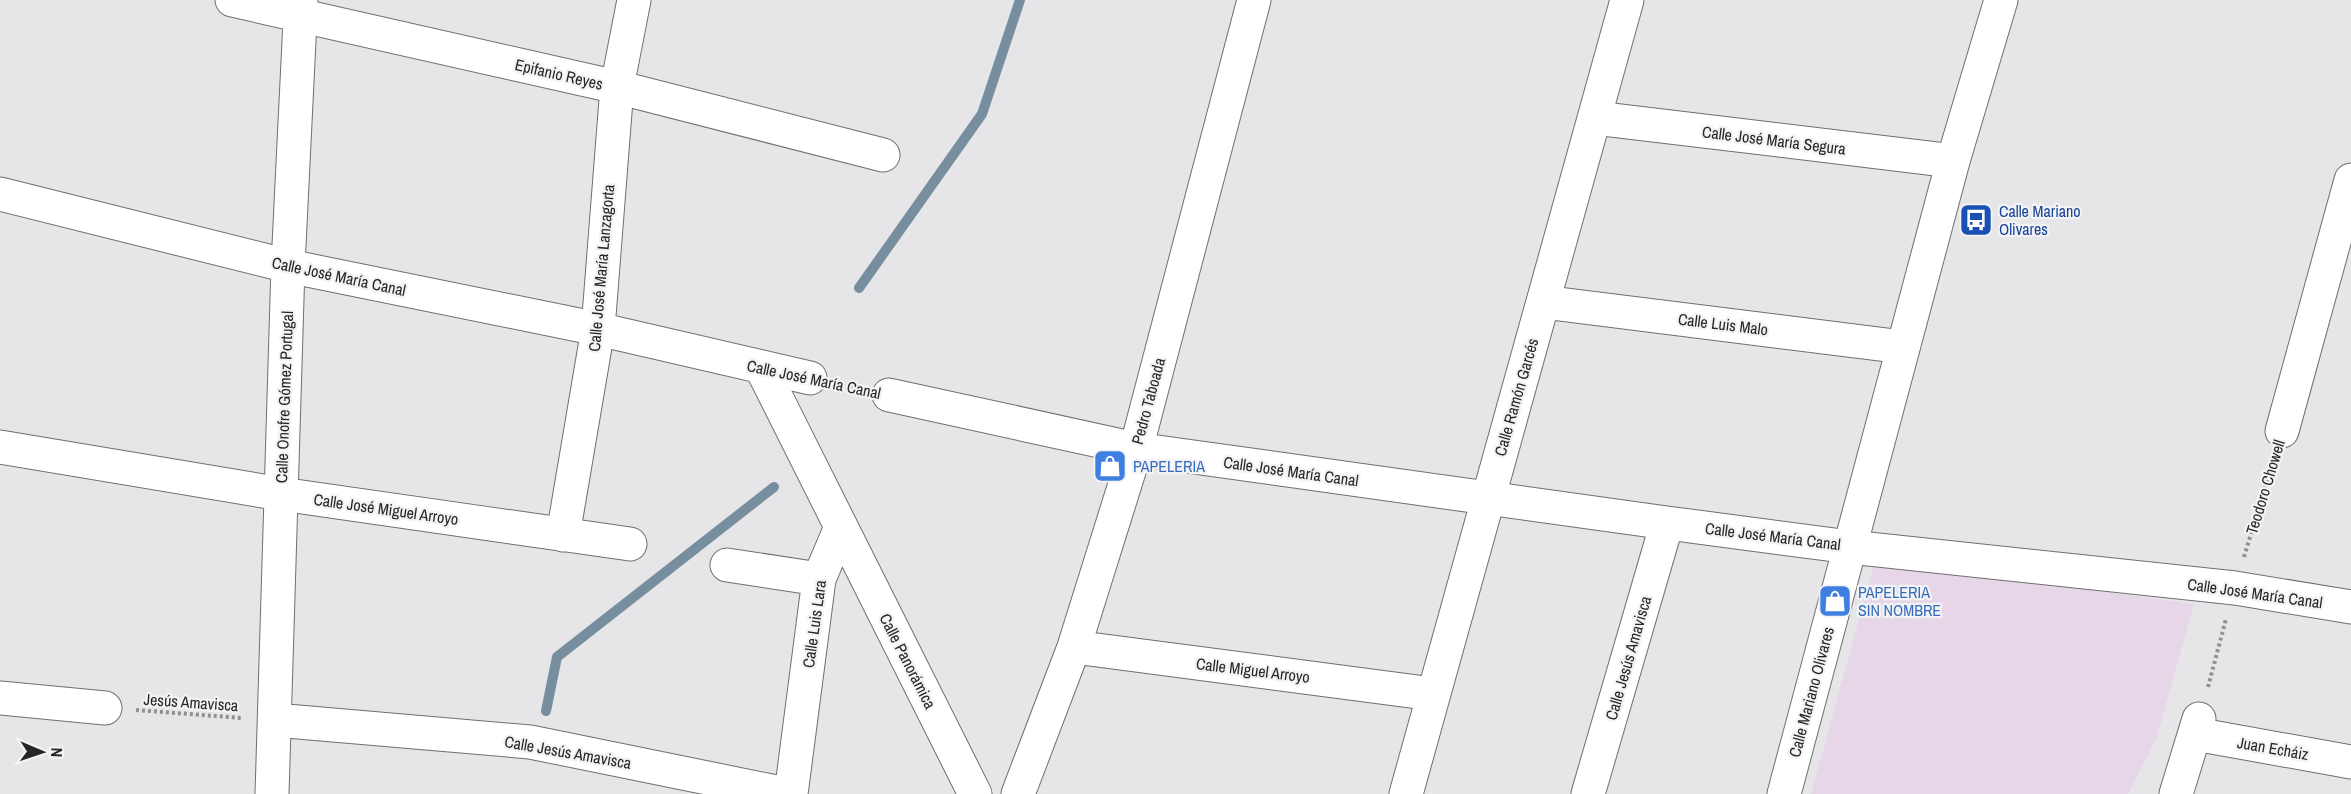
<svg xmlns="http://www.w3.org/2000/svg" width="2351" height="794" font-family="'Archivo Narrow',sans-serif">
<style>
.education{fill:#e6d6e8}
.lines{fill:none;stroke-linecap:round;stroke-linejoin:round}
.stream{stroke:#778e9e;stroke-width:10}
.street-casing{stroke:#6f6f71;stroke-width:35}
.secondary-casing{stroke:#6f6f71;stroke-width:35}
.path{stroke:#909092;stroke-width:4;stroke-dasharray:3 3;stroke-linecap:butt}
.street{stroke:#fff;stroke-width:33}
.secondary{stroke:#fff;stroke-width:33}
.labels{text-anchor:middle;stroke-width:4.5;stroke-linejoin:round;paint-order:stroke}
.street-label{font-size:16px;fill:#262627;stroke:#f3f3f5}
.transit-label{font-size:16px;fill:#164399;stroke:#f3f3f5;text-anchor:start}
.shop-label{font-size:16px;fill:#366cbe;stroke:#f3f3f5;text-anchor:start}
</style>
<rect width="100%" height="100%" fill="#e6e6e8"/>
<!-- education -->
<path class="education" d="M 1875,561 L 2194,604 L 2157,737 L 2128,794 L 1811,794 Z"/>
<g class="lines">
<!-- stream -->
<path class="stream" d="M 859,288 L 982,114 L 1020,0
M 546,711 L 557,657 L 774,487"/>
<defs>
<path id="street" d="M 232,0 L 617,87 L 883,155
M 1595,118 L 1953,161
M 0,194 L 288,266 L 598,329 L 810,378
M 1543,302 L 1903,347
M 761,367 L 975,794
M 889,395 L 1136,449 L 1667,523 L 1850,547 L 2235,588 L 2351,607
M 2282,431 L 2351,180
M 0,447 L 281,494 L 630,544
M 563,535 L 598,329 L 617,87 L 634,0
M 727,565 L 819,579
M 1074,647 L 1433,694
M 0,698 L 105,708
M 275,720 L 530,742 L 786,794
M 2195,734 L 2351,762
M 272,794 L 288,266 L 301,0
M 791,794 L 819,579 L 841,527
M 1018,794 L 1074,647 L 1136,449 L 1254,0
M 1406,794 L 1627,0
M 1588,794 L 1667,523
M 2176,794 L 2199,719"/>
<path id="secondary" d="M 1784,794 L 1953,161 L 2001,0"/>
</defs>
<!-- street casing -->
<use href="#street" class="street-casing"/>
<!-- secondary casing -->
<use href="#secondary" class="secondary-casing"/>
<!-- path -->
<path class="path" d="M 840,385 L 857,388
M 2244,557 L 2273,461
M 2208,687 L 2226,619
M 136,710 L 242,718"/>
<!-- street -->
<use href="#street" class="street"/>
<!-- secondary -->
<use href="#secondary" class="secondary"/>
</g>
<!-- icons -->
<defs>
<symbol id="bus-square" viewBox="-11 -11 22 22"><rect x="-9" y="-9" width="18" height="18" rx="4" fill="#1a4fb4" stroke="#f3f3f5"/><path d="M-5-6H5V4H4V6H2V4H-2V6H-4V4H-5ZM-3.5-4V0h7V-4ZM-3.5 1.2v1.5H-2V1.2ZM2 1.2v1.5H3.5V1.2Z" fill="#fff"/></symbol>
<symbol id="shop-square" viewBox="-11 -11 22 22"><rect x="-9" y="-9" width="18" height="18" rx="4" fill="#3f7fe0" stroke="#f3f3f5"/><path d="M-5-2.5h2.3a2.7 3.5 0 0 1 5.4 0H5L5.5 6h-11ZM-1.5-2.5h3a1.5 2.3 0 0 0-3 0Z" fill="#fff"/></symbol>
</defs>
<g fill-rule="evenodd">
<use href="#bus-square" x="1957" y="201" width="38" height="38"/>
<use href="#shop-square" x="1091" y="447" width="38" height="38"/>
<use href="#shop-square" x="1816" y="582" width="38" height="38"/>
</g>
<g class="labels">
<!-- street labels -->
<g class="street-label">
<text transform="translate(559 74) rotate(13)" y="6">Epifanio Reyes</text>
<text transform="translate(1774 140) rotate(7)" y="6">Calle José María Segura</text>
<text transform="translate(601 268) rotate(-85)" y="6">Calle José María Lanzagorta</text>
<text transform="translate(339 276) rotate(12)" y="6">Calle José María Canal</text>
<text transform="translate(1723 324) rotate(7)" y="6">Calle Luis Malo</text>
<text transform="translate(814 379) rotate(12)" y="6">Calle José María Canal</text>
<text transform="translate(284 397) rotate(-88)" y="6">Calle Onofre Gómez Portugal</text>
<text transform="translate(1516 397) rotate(-74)" y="6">Calle Ramón Garcés</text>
<text transform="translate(1148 401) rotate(-75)" y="6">Pedro Taboada</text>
<text transform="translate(1291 471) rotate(8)" y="6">Calle José María Canal</text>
<text transform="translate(2265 487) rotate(-73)" y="6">Teodoro Chowell</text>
<text transform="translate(386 509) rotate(8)" y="6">Calle José Miguel Arroyo</text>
<text transform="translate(1773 536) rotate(7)" y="6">Calle José María Canal</text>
<text transform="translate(2255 593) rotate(8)" y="6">Calle José María Canal</text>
<text transform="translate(814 624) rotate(-82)" y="6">Calle Luis Lara</text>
<text transform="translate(1628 658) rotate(-74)" y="6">Calle Jesús Amavisca</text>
<text transform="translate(908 661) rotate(63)" y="6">Calle Panorámica</text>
<text transform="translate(1253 670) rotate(7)" y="6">Calle Miguel Arroyo</text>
<text transform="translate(1811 692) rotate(-75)" y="6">Calle Mariano Olivares</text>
<text transform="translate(191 702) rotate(4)" y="6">Jesús Amavisca</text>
<text transform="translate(2273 748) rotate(10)" y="6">Juan Echáiz</text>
<text transform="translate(568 752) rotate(10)" y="6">Calle Jesús Amavisca</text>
</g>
<!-- transit labels -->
<g class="transit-label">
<text x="1999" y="217">Calle Mariano<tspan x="1999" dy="18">Olivares</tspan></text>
</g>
<!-- shop labels -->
<g class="shop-label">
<text x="1133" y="472">PAPELERIA</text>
<text x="1858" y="598">PAPELERIA<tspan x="1858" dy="18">SIN NOMBRE</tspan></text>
</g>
</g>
<!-- north arrow -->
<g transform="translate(42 752) rotate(92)" stroke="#f3f3f5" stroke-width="4.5" paint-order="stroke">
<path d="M0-4.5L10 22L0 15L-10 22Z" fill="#262627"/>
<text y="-9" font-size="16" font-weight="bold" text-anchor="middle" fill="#262627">N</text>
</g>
</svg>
